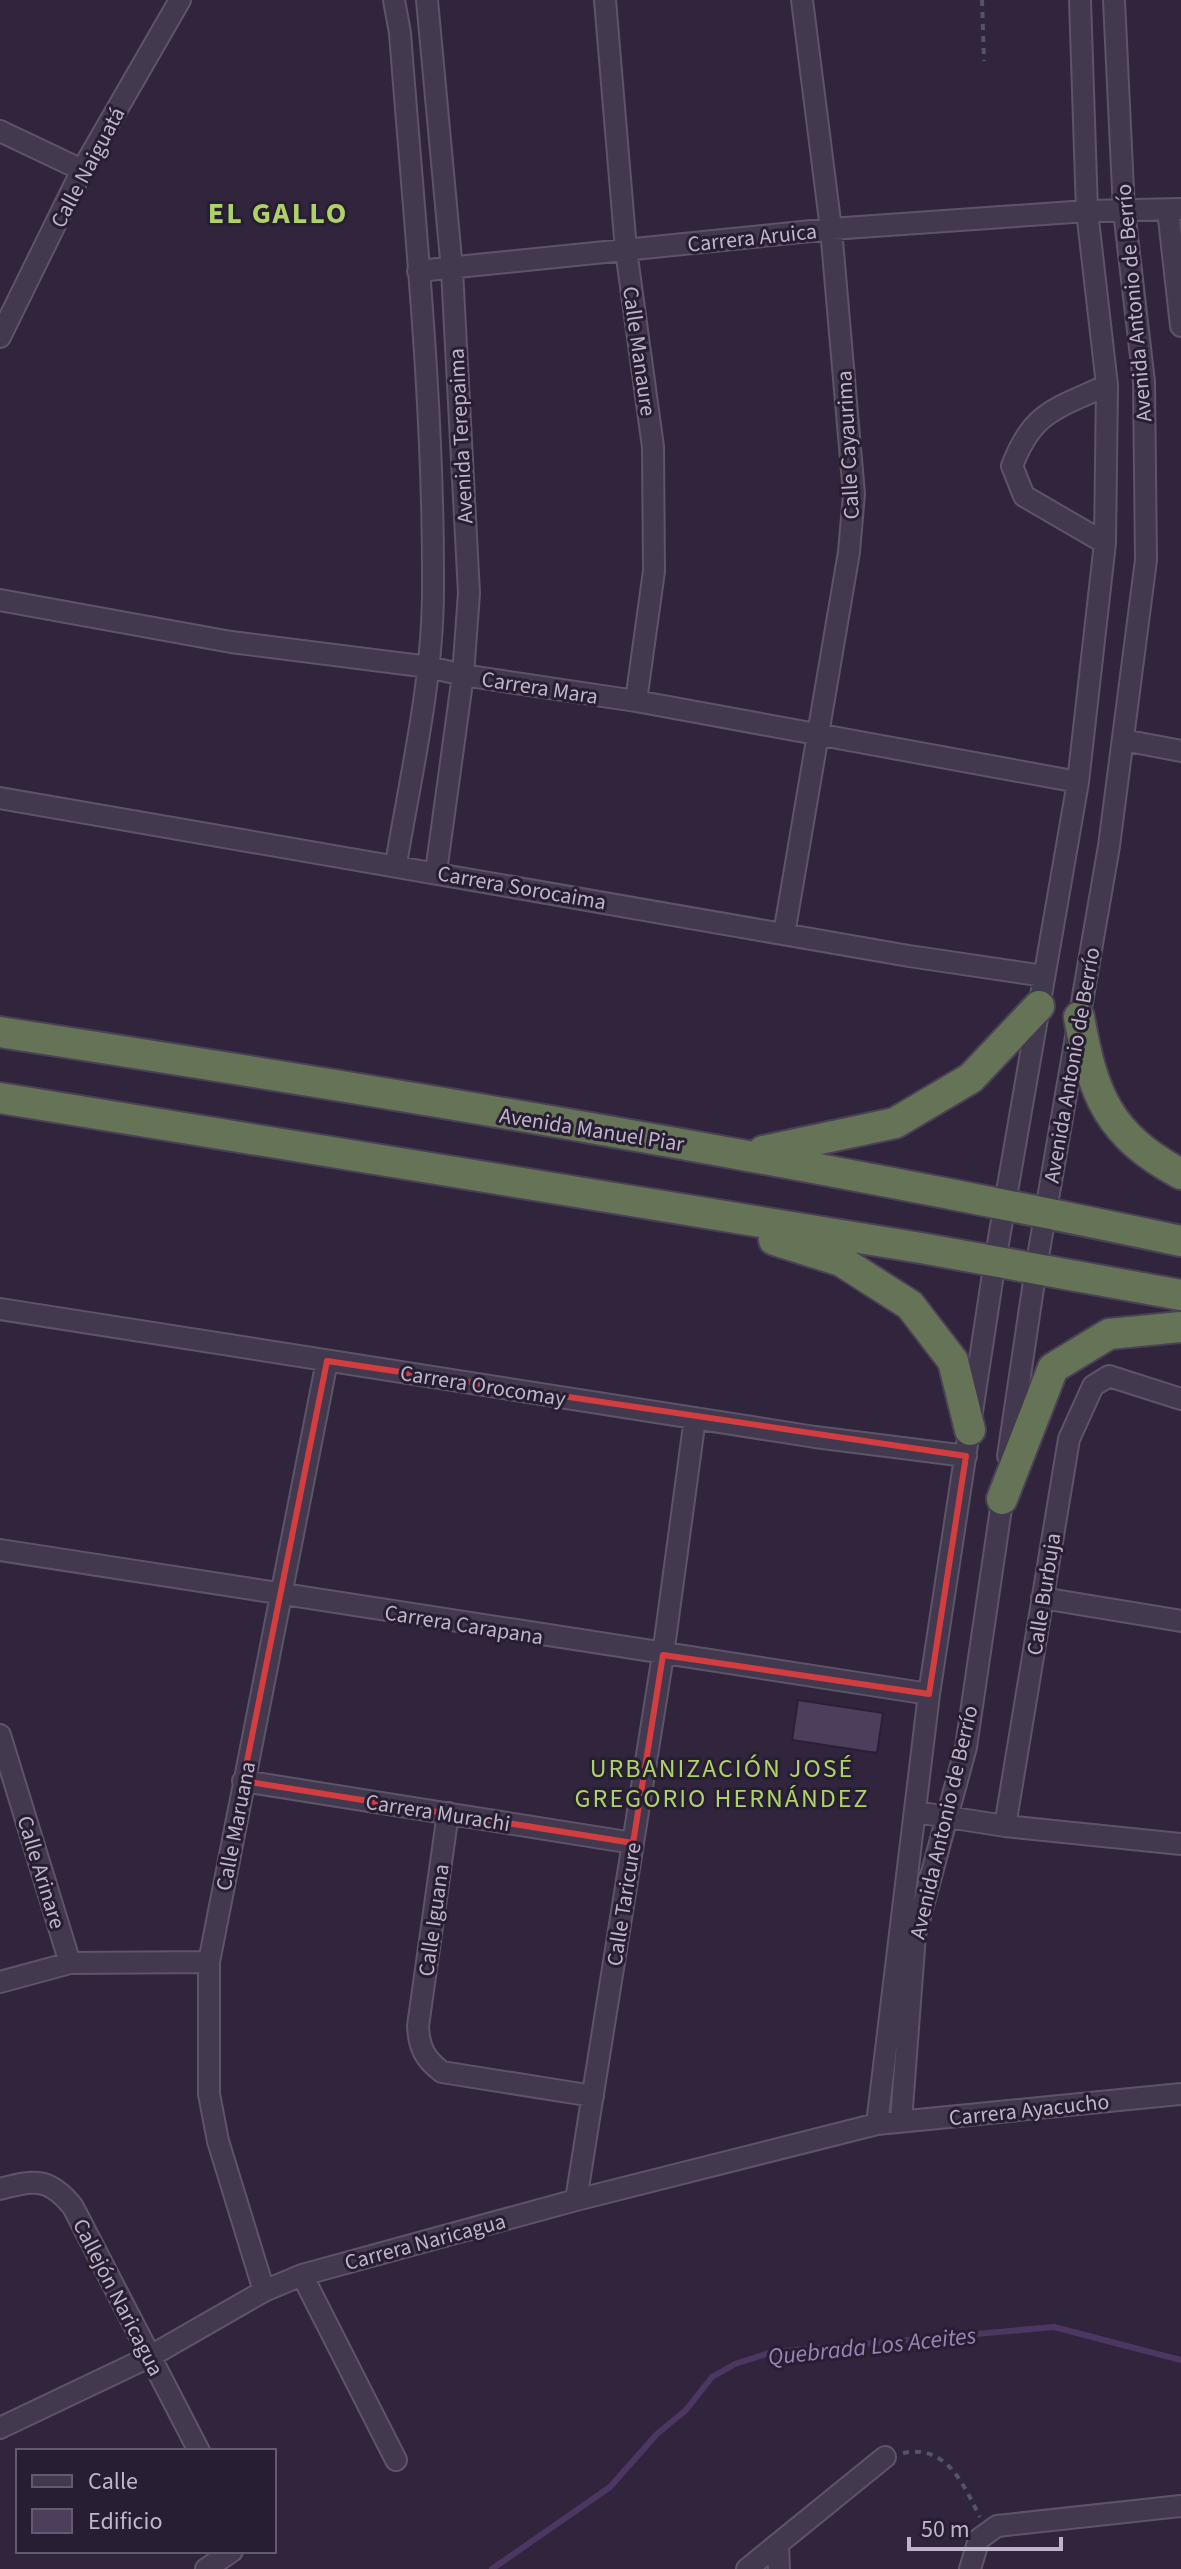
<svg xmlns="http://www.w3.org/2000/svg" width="1181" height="2569" font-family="'Source Sans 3',sans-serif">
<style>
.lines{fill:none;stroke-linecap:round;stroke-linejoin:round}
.stream{stroke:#4c3763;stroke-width:6}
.building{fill:#4c3f5c;stroke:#2a2035;stroke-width:2}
.minor-casing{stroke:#5e5469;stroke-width:24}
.highway-casing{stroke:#4b4156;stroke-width:34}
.path{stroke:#545469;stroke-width:4;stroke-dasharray:6 6;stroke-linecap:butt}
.minor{stroke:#43394e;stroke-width:20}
.highway{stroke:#657456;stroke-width:30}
.marked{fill:none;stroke:#d33d40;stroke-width:6;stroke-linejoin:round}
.labels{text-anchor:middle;stroke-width:6;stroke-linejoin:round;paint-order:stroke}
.street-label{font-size:22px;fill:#bfb5c9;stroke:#281e33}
.water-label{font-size:24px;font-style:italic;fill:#9b85b4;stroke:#281e33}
.quarter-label{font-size:26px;letter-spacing:2px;fill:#afd267;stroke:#281e33}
.district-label{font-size:30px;font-weight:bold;letter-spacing:2px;fill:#afd267;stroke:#281e33}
</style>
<rect width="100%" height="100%" fill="#31253e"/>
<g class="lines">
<!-- stream -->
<path class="stream" d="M 492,2569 L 610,2487 L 657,2434 L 686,2410 L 712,2377 L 735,2364 L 772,2352 L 1054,2327 L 1181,2360"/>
</g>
<!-- building -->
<path class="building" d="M 798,1700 L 883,1713 L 877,1753 L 792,1740 Z"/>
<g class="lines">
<defs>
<path id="minor" d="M 394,0 L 400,33 C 414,218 434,403 433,589 C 433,681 411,774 396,864
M 427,0 L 452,270 L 469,593 L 463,675 L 436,872
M 605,0 L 626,250 L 653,447 L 654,571 L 636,701
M 0,131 L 82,170
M 1168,210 L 1181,326
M 418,271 L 831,229 L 1087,211 L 1181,209
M 0,337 L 82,170 L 180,0
M 1105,543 L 1024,496 L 1012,466 C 1033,410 1057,409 1107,385
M 0,600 L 231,642 L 429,667 L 463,675 L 636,701 L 1078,782
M 1123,740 L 1181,751
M 0,798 L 909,956 L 1044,976
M 784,934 L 849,552 L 854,494 L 831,229 L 802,0
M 0,1309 L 815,1437 L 966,1456
M 1008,1456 L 1036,1268 L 1109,846 L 1146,560 L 1144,382 L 1124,211 L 1114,0
M 0,1550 L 929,1694
M 1042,1598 L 1181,1621
M 0,1735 L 70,1963
M 243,1781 L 633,1843
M 916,1812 L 1005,1826 L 1181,1844
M 448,1813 L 418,2026 C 419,2048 425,2059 442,2072 L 593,2096
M 1005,1826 L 1069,1439 L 1093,1386 L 1109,1376 L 1181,1399
M 0,1982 L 70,1963 L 209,1962
M 901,2121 L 915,1935 L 966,1747 L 1004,1488
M 877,2124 L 929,1694 L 995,1261 L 1078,782 L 1105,543 L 1107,385 L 1087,211 L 1080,0
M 0,2189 C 35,2179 50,2178 73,2207 L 199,2451
M 576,2200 L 663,1655 L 695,1418
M 302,2275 L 396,2460
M 264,2291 L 218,2141 L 209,2094 L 209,1962 L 327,1361
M 0,2428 L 149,2357 L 264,2291 L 302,2275 L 576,2200 L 877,2124 L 1181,2094
M 778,2544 L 779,2569
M 206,2569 L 232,2551
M 747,2569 L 885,2457
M 970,2569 L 979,2539 L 997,2526 L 1181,2506"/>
<path id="highway" d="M 1079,1017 C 1093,1095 1108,1135 1181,1174
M 0,1032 C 395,1093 790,1158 1181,1241
M 0,1098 L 921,1248 L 1181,1295
M 763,1151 L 895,1123 L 971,1078 L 1039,1006
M 774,1240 L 841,1261 L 910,1305 L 953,1361 L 970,1430
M 1002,1499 L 1053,1368 L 1109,1334 L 1181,1327"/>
</defs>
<!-- minor casing -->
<use href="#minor" class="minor-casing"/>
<!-- highway casing -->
<use href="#highway" class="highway-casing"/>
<!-- path -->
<path class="path" d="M 982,0 L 984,61
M 903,2453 C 947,2444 963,2484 980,2517"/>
<!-- minor -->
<use href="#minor" class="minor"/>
<!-- highway -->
<use href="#highway" class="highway"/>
</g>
<!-- marked area -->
<path class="marked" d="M 327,1361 L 966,1456 L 929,1694 L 663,1655 L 633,1843 L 243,1781 Z"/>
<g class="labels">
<!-- street labels -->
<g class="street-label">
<text transform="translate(87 167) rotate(-62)" y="8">Calle Naiguatá</text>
<text transform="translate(752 237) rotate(-6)" y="8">Carrera Aruica</text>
<text transform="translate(1133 303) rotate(-95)" y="8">Avenida Antonio de Berrío</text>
<text transform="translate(640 351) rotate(82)" y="8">Calle Manaure</text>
<text transform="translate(460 436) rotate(-93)" y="8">Avenida Terepaima</text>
<text transform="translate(847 445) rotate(-93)" y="8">Calle Cayaurima</text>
<text transform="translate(540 687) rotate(9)" y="8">Carrera Mara</text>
<text transform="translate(522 887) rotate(10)" y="8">Carrera Sorocaima</text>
<text transform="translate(1071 1065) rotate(-80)" y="8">Avenida Antonio de Berrío</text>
<text transform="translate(592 1129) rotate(9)" y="8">Avenida Manuel Piar</text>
<text transform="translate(483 1385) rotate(9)" y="8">Carrera Orocomay</text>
<text transform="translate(1043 1594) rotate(-81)" y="8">Calle Burbuja</text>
<text transform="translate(464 1624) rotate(9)" y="8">Carrera Carapana</text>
<text transform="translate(438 1812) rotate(9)" y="8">Carrera Murachi</text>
<text transform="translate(943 1822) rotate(-77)" y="8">Avenida Antonio de Berrío</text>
<text transform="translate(235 1826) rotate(-79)" y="8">Calle Maruana</text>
<text transform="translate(42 1872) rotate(73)" y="8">Calle Arinare</text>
<text transform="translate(623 1904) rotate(-81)" y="8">Calle Taricure</text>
<text transform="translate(433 1920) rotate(-82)" y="8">Calle Iguana</text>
<text transform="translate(1029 2109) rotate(-6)" y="8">Carrera Ayacucho</text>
<text transform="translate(425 2241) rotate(-15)" y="8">Carrera Naricagua</text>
<text transform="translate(119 2297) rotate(63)" y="8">Callejón Naricagua</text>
</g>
<!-- water labels -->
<g class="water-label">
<text transform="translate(872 2346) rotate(-6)" y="8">Quebrada Los Aceites</text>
</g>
<!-- quarter labels -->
<g class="quarter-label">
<text x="722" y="1777">URBANIZACIÓN JOSÉ<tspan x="722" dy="30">GREGORIO HERNÁNDEZ</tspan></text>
</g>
<!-- district labels -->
<g class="district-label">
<text x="278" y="223">EL GALLO</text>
</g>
</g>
<!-- legend -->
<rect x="16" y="2449" width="260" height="104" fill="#281e33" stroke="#645a6f" stroke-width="2"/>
<rect x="32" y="2475" width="40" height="12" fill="#43394e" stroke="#645a6f" stroke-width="2"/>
<text x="88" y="2489" font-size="24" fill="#bfb5c9">Calle</text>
<rect x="32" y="2509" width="40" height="24" fill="#4c3f5c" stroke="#645a6f" stroke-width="2"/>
<text x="88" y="2529" font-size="24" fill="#bfb5c9">Edificio</text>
<!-- scale -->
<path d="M909 2537v12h152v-12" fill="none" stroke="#bfb5c9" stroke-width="4"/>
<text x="921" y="2537" font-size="24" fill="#bfb5c9" stroke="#281e33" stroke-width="6" paint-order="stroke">50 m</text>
</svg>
